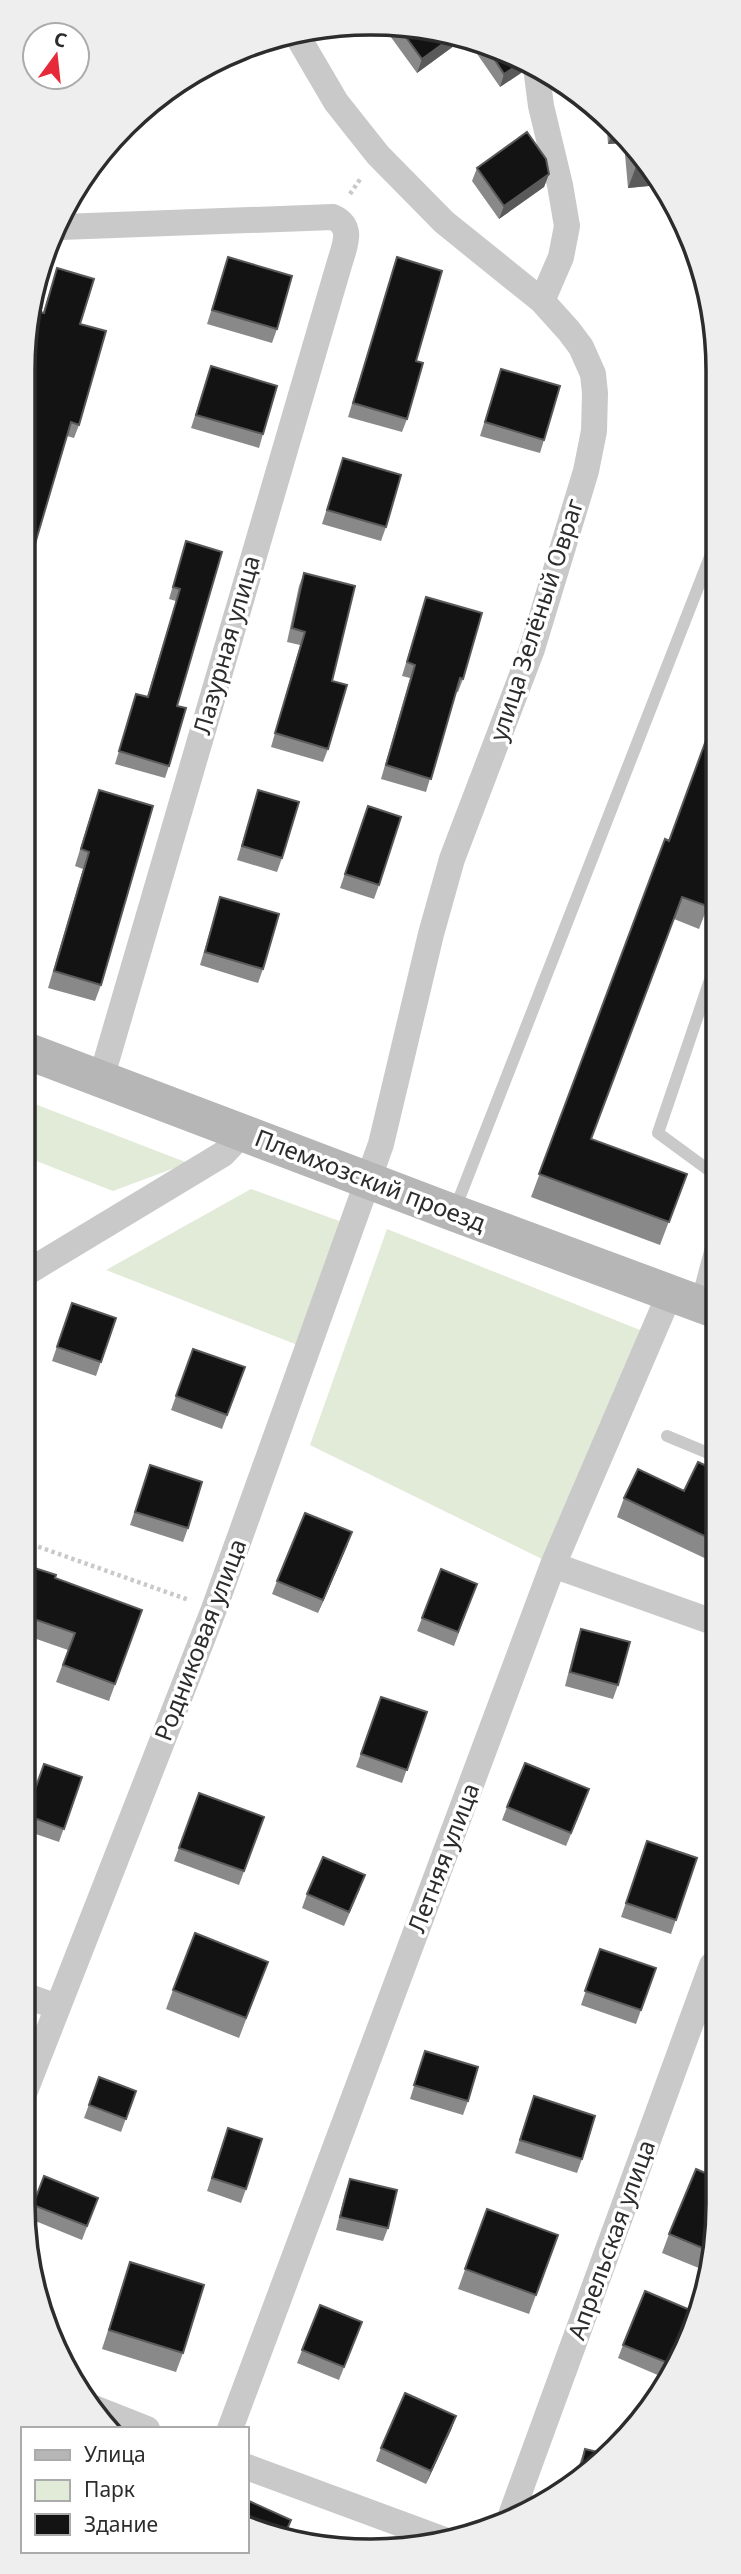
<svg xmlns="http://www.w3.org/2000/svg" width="741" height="2574" font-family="'Noto Sans',sans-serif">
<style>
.green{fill:#e2ead8}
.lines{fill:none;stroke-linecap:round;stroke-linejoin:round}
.path{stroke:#c9c9c9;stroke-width:4.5;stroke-dasharray:3.5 3.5;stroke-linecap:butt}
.service{stroke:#c9c9c9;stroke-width:12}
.minor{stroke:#c9c9c9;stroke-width:26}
.secondary{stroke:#b6b6b6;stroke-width:37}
.wall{fill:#898989}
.shaded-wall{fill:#5a5a5a}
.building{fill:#131313;stroke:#5a5a5a;stroke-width:2}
.labels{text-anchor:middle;stroke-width:7;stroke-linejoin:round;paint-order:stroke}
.street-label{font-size:24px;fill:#2c2c2c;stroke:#fff}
.rim{fill:none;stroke:#2c2c2c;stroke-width:3.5}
</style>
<rect width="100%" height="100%" fill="#fff"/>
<!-- green -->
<path class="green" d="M 27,1101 L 188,1163 L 113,1191 L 26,1157 Z
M 251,1189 L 353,1226 L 308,1349 L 106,1270 Z
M 387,1229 L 645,1332 L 548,1562 L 310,1445 Z"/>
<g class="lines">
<!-- path -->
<path class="path" d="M 350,194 L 361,178
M 25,1542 L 189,1600"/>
<!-- service -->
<path class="service" d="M 714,1174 L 658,1133 L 714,968
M 455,1209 L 715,544
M 697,1300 L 714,1236
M 667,1436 L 713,1455"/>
<!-- minor -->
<path class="minor" d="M 536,67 L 541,106 L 560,185 L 567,226 L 561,257 L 542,301
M 61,227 L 333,217 C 355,227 344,247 339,265 L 101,1079
M 26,1273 L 223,1154 L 244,1132
M 553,1565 L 713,1622
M 23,1995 L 58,2007
M 23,2096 L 214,1609 L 381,1144 L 431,934 L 452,859 L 532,649 L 586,471 L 594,431 L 595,393 L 593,374 L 581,347 L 569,331 L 542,301 L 444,222 L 378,155 L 336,102 L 295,32
M 94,2408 L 147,2429
M 230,2429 L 553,1565 L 670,1293
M 247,2467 L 447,2541
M 511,2515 L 712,1965"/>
<!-- secondary -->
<path class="secondary" d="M 27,1051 L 454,1213 L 713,1309"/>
</g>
<!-- wall -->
<path class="wall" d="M 385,29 L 438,29 L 463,38 L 462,40 L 417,73 Z
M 475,42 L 525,59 L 526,60 L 521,73 L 500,87 L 473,48 Z
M 606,117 L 617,125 L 659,185 L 628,188 L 624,143 L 608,144 Z
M 477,168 L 549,174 L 544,187 L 499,219 L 472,181 Z
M 228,257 L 277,329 L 272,343 L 207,324 Z
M 397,257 L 416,361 L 407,419 L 402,432 L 348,417 Z
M 57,268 L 80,324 L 79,425 L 74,438 L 67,436 L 28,563 L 29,332 L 36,311 L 43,313 Z
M 211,366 L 263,434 L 259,448 L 191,428 Z
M 501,369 L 544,440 L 540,453 L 480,436 Z
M 343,458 L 386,527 L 381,541 L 322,524 Z
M 186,541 L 177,706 L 169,766 L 165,778 L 115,764 L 136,694 L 147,697 L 176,601 L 169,599 Z
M 304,573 L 328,749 L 323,762 L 271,747 L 300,645 L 287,642 L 299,586 Z
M 426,597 L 463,679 L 458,692 L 456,692 L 426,792 L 381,779 L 410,678 L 402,676 Z
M 99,790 L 101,985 L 95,1001 L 48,988 L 83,869 L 75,866 L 93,807 Z
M 258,790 L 282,858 L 277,872 L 237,860 Z
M 363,820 L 379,885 L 374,899 L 340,888 Z
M 665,839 L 714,890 L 699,929 L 674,919 L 591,1139 L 687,1174 L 660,1245 L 531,1197 Z
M 220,897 L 263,969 L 258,983 L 200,965 Z
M 72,1303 L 116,1318 L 96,1376 L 52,1361 Z
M 193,1349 L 245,1367 L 222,1429 L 171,1410 Z
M 150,1465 L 188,1528 L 183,1542 L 130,1525 Z
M 713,1469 L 713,1562 L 617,1517 L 624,1498 L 684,1491 Z
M 347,1546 L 318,1613 L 272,1594 L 277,1581 Z
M 25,1565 L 55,1578 L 142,1610 L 109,1701 L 56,1682 L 68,1650 L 25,1635 Z
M 441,1569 L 477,1584 L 454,1646 L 417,1631 Z
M 581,1629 L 618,1685 L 613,1699 L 565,1686 L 576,1643 Z
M 381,1697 L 427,1712 L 402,1783 L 356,1767 Z
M 44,1764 L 82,1777 L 59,1842 L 24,1830 L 24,1819 Z
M 199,1793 L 264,1817 L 239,1885 L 174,1861 Z
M 584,1803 L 566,1846 L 502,1820 L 507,1807 Z
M 647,1841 L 697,1858 L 671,1934 L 621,1917 Z
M 360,1889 L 344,1926 L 302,1908 L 307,1894 Z
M 600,1949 L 656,1968 L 636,2024 L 581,2005 Z
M 268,1962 L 239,2038 L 166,2009 L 173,1990 Z
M 425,2051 L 468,2101 L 463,2115 L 410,2099 Z
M 99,2077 L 136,2091 L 121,2132 L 84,2118 Z
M 534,2096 L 582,2159 L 577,2173 L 515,2153 Z
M 223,2142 L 246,2189 L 241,2203 L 207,2191 Z
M 44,2176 L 98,2198 L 82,2240 L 28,2218 Z
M 712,2176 L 712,2271 L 711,2273 L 662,2253 L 669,2234 Z
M 350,2179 L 388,2228 L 383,2241 L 336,2230 L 345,2193 Z
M 487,2209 L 558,2235 L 529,2314 L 458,2289 Z
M 130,2262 L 183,2353 L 176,2372 L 102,2349 Z
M 320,2305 L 362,2322 L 339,2380 L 297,2363 Z
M 695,2312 L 667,2379 L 618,2358 L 623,2345 Z
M 456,2416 L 451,2430 L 426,2484 L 376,2461 L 381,2448 Z
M 585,2449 L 582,2480 L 575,2483 L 580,2462 Z"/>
<!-- shaded-wall -->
<path class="shaded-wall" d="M 455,35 L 463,38 L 462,40 L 417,73 L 422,59 Z
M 526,60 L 521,73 L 500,87 L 504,74 Z
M 616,124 L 626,138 L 624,143 L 608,144 Z
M 644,163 L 659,185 L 628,188 L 637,164 Z
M 549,174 L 544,187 L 499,219 L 504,206 Z
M 352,1532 L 347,1546 L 318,1613 L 323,1600 Z
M 456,2416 L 451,2430 L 426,2484 L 431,2471 Z"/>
<!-- building -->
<path class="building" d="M 400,29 L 438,29 L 455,35 L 422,59 Z
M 486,46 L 525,59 L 526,60 L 504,74 Z
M 527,132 L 546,159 L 549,174 L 504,206 L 477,168 Z
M 636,152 L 644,163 L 637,164 Z
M 228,257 L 292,276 L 277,329 L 212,310 Z
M 397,257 L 442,271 L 416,361 L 423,363 L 407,419 L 353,403 Z
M 57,268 L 94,279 L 80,324 L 106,331 L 79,425 L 71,422 L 32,554 L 28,553 L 29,366 L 31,361 L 29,361 L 29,335 L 36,311 L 44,313 Z
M 211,366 L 277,386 L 263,434 L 196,415 Z
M 501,369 L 560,386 L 544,440 L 485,422 Z
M 343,458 L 401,475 L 386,527 L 327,510 Z
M 186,541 L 222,552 L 177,706 L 186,708 L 169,766 L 119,751 L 136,694 L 148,697 L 180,589 L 173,587 Z
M 304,573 L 355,586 L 332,681 L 347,685 L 328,749 L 275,733 L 305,632 L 292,628 Z
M 426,597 L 482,613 L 463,679 L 460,678 L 431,779 L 386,765 L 415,665 L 407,662 Z
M 712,724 L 715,725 L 714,888 L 707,906 L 682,897 L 591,1139 L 687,1174 L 669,1222 L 539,1174 L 665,839 L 669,841 Z
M 99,790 L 153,806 L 101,985 L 54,971 L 89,852 L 81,849 Z
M 258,790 L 299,802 L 282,858 L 242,846 Z
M 368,806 L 401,817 L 379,885 L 345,874 Z
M 220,897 L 279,914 L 263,969 L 205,952 Z
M 72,1303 L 116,1318 L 101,1362 L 57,1347 Z
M 193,1349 L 245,1367 L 227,1415 L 176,1396 Z
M 698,1462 L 713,1469 L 713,1540 L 624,1498 L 638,1469 L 684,1491 Z
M 150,1465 L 202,1482 L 188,1528 L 135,1512 Z
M 305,1513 L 352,1532 L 323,1600 L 277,1581 Z
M 25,1565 L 56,1575 L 55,1578 L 142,1610 L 115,1684 L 63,1665 L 75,1633 L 25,1616 Z
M 441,1569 L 477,1584 L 458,1632 L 422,1618 Z
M 581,1629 L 630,1642 L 618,1685 L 570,1672 Z
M 381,1697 L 427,1712 L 407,1770 L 361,1754 Z
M 525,1763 L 589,1789 L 571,1833 L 507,1807 Z
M 44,1764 L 82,1777 L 64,1829 L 26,1815 Z
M 199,1793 L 264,1817 L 244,1871 L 179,1848 Z
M 647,1841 L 697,1858 L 676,1920 L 626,1903 Z
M 323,1857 L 365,1875 L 349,1912 L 307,1894 Z
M 195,1933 L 268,1962 L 246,2018 L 173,1990 Z
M 600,1949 L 656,1968 L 641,2010 L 585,1991 Z
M 425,2051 L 478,2067 L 468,2101 L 414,2085 Z
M 99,2077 L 136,2091 L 126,2119 L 89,2105 Z
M 534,2096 L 595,2116 L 582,2159 L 520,2140 Z
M 228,2128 L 262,2139 L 246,2189 L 212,2178 Z
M 696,2169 L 712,2176 L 712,2252 L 669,2234 Z
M 44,2176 L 98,2198 L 87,2226 L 33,2205 Z
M 350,2179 L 397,2190 L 388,2228 L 340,2217 Z
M 487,2209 L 558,2235 L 536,2295 L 465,2269 Z
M 130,2262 L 204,2285 L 183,2353 L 109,2330 Z
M 645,2291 L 695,2312 L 673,2365 L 623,2345 Z
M 320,2305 L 362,2322 L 344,2367 L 302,2350 Z
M 405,2393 L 456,2416 L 431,2471 L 381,2448 Z
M 585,2449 L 606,2454 L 582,2480 L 577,2482 Z
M 249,2501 L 291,2520 L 285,2534 L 247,2523 L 247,2505 Z"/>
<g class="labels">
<!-- street labels -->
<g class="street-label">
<text transform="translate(537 620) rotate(-72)" y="8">улица Зелёный Овраг</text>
<text transform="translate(227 645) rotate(-74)" y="8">Лазурная улица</text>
<text transform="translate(370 1181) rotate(21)" y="8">Племхозский проезд</text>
<text transform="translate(201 1640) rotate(-69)" y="8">Родниковая улица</text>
<text transform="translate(444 1858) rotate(-69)" y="8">Летняя улица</text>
<text transform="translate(612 2240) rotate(-70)" y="8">Апрельская улица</text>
</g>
</g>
<!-- crop -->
<path d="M0 0H741V2574H0ZM370 35H371A335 335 0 0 1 706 370V2204A335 335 0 0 1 371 2539H370A335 335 0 0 1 35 2204V370A335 335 0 0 1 370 35Z" fill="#eee" fill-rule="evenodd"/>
<path class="rim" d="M370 35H371A335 335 0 0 1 706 370V2204A335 335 0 0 1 371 2539H370A335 335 0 0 1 35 2204V370A335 335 0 0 1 370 35Z"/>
<!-- legend -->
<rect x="21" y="2427" width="228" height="126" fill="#ffffff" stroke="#ababab" stroke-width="2"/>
<rect x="35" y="2450" width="35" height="10" fill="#b6b6b6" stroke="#ababab" stroke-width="2"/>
<text x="84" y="2462" font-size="21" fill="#2c2c2c">Улица</text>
<rect x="35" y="2480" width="35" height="21" fill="#e2ead8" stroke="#ababab" stroke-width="2"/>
<text x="84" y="2497" font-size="21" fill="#2c2c2c">Парк</text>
<rect x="35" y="2514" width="35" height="21" fill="#131313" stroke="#ababab" stroke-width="2"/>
<text x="84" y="2532" font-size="21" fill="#2c2c2c">Здание</text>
<!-- north arrow -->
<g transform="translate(56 56) rotate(15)"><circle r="33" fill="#ffffff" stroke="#ababab" stroke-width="2"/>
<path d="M0-5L12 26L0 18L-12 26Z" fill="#e62a3a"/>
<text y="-10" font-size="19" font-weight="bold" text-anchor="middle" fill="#2c2c2c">С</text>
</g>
</svg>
